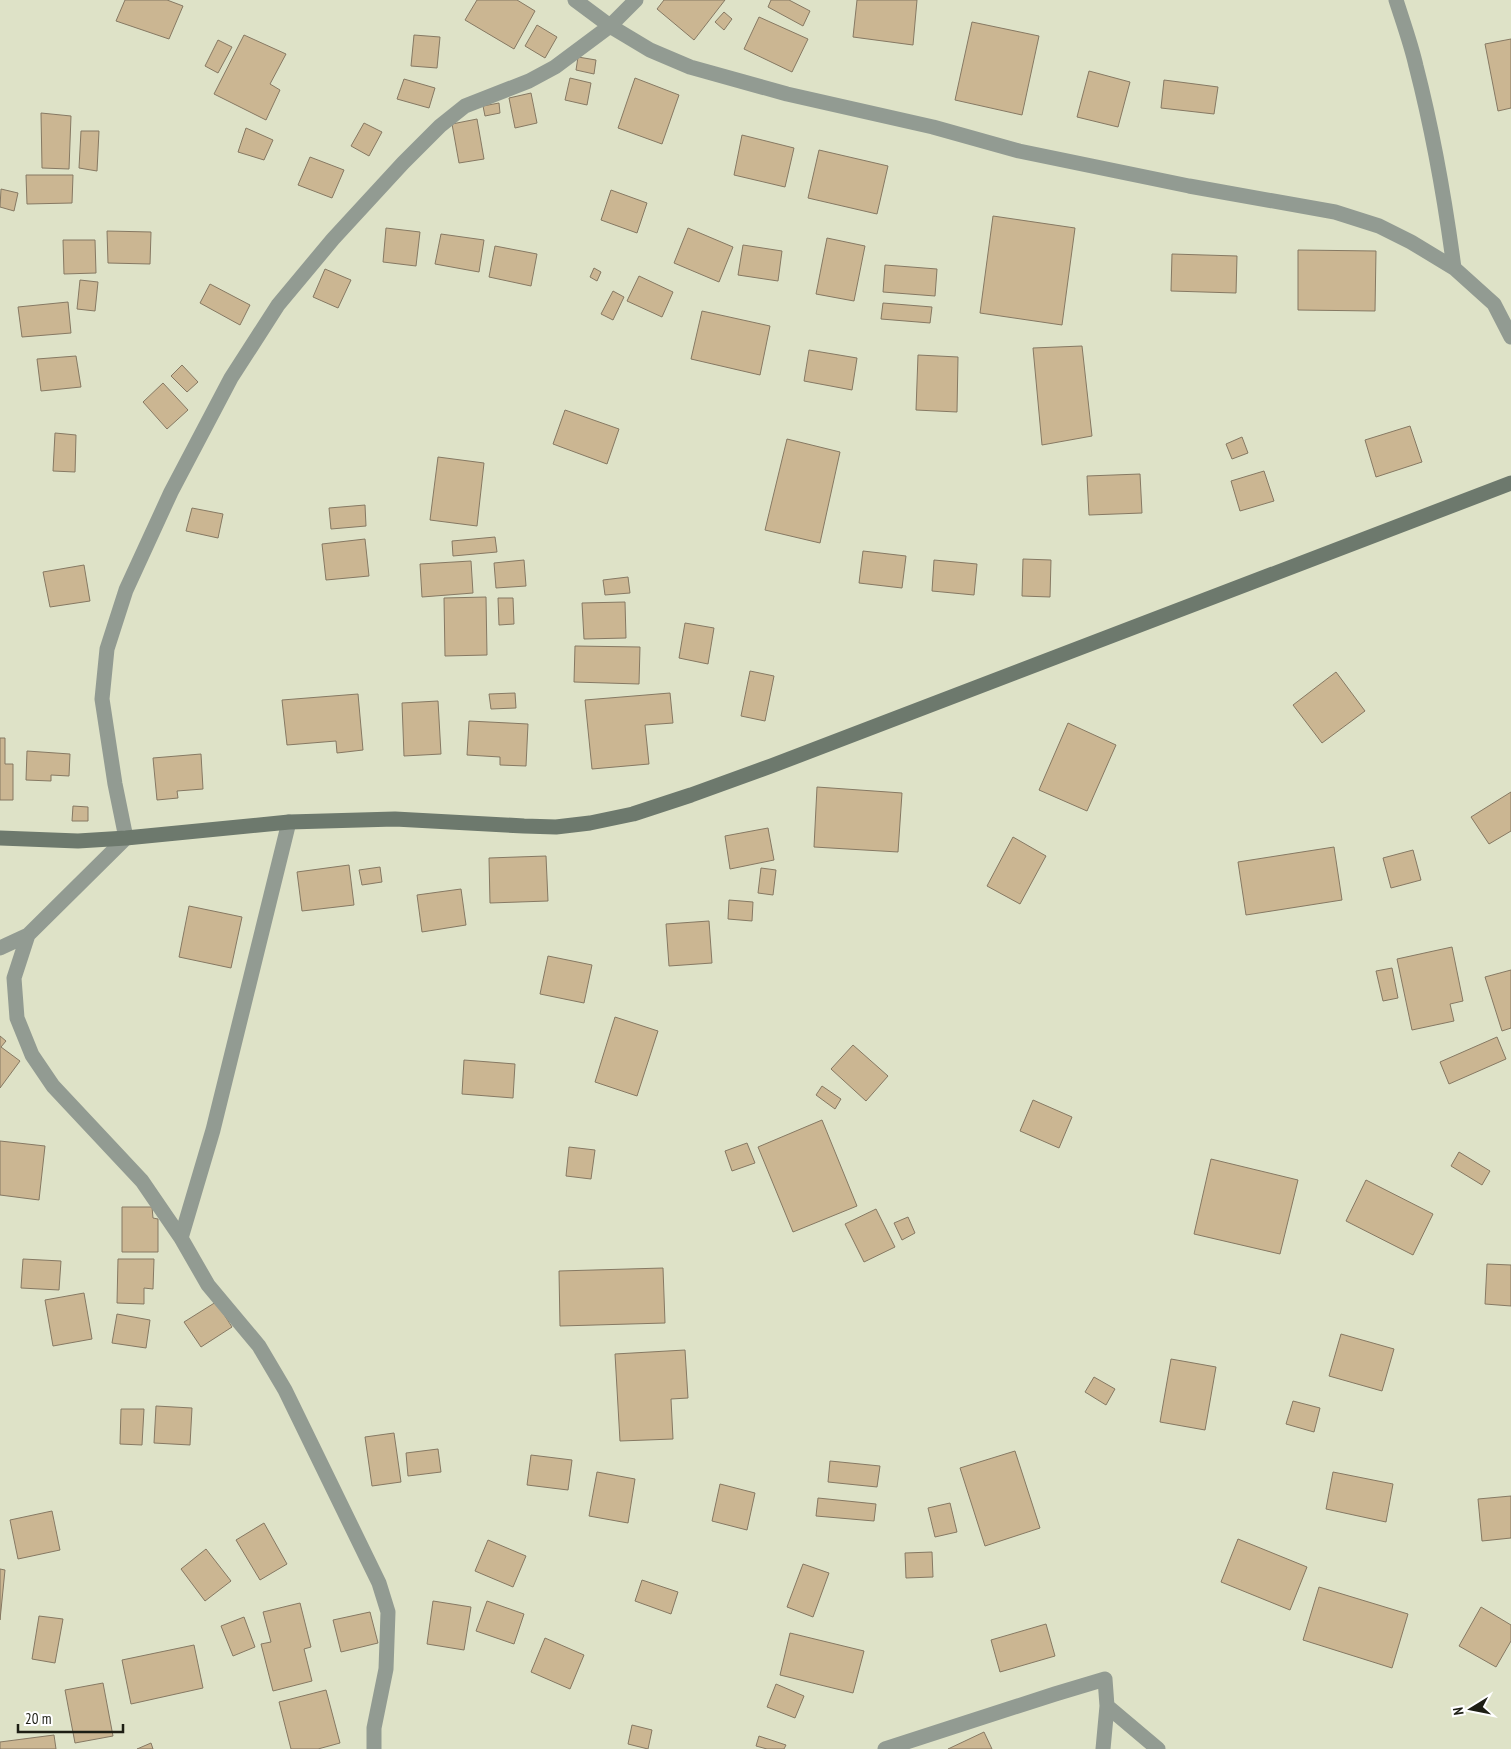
<svg xmlns="http://www.w3.org/2000/svg" width="1511" height="1749" font-family="'PT Sans Narrow',sans-serif">
<style>
.building{fill:#cbb692;stroke:#867963}
.lines{fill:none;stroke-linecap:round;stroke-linejoin:round}
.street{stroke:#929b92;stroke-width:15}
.secondary{stroke:#6d796d;stroke-width:15}
</style>
<rect width="100%" height="100%" fill="#dee2c7"/>
<!-- building -->
<path class="building" d="M 125,0 L 167,0 L 183,6 L 169,39 L 116,21 Z
M 477,0 L 517,0 L 535,11 L 514,49 L 465,20 Z
M 664,0 L 725,0 L 694,40 L 657,9 Z
M 771,0 L 789,0 L 810,11 L 803,26 L 768,7 Z
M 857,0 L 917,0 L 913,45 L 853,37 Z
M 724,12 L 732,19 L 724,30 L 715,22 Z
M 759,17 L 808,39 L 792,72 L 744,49 Z
M 972,22 L 1039,36 L 1022,115 L 955,100 Z
M 537,25 L 557,37 L 545,58 L 525,46 Z
M 244,35 L 286,54 L 270,84 L 280,90 L 266,120 L 214,94 Z
M 414,35 L 440,37 L 437,68 L 411,66 Z
M 1511,39 L 1511,108 L 1498,111 L 1485,44 Z
M 218,40 L 232,47 L 218,73 L 205,66 Z
M 578,57 L 596,60 L 594,74 L 576,70 Z
M 1089,71 L 1130,82 L 1118,127 L 1077,117 Z
M 570,78 L 591,83 L 587,105 L 565,100 Z
M 635,78 L 679,95 L 662,144 L 618,128 Z
M 404,79 L 435,88 L 429,108 L 397,99 Z
M 1164,80 L 1218,87 L 1214,114 L 1161,108 Z
M 531,93 L 537,123 L 515,128 L 509,98 Z
M 499,103 L 500,113 L 485,116 L 483,106 Z
M 41,113 L 71,116 L 69,169 L 42,168 Z
M 477,119 L 484,159 L 459,163 L 452,124 Z
M 364,123 L 382,132 L 369,156 L 351,146 Z
M 246,128 L 273,140 L 264,160 L 238,152 Z
M 81,131 L 99,131 L 97,171 L 79,168 Z
M 742,135 L 794,148 L 785,187 L 734,175 Z
M 819,150 L 888,166 L 877,214 L 808,198 Z
M 310,157 L 344,170 L 332,198 L 298,185 Z
M 26,175 L 73,175 L 72,203 L 27,204 Z
M 1,189 L 18,193 L 14,211 L 0,207 Z
M 611,190 L 647,203 L 637,233 L 601,220 Z
M 993,216 L 1075,228 L 1062,325 L 980,313 Z
M 386,228 L 420,232 L 416,266 L 383,262 Z
M 688,228 L 733,247 L 719,282 L 674,263 Z
M 107,231 L 151,232 L 150,264 L 108,263 Z
M 441,234 L 484,240 L 479,272 L 435,264 Z
M 827,238 L 865,246 L 854,301 L 816,294 Z
M 63,240 L 95,240 L 96,273 L 64,274 Z
M 743,245 L 782,251 L 778,281 L 738,275 Z
M 495,246 L 537,254 L 531,286 L 489,277 Z
M 1298,250 L 1376,251 L 1375,311 L 1298,310 Z
M 1172,254 L 1237,256 L 1236,293 L 1171,291 Z
M 885,265 L 937,269 L 935,296 L 883,292 Z
M 594,268 L 601,272 L 597,281 L 590,277 Z
M 325,269 L 351,280 L 338,308 L 313,297 Z
M 639,276 L 673,292 L 662,317 L 627,301 Z
M 80,280 L 98,282 L 95,311 L 77,309 Z
M 210,284 L 250,305 L 240,325 L 200,303 Z
M 613,291 L 624,297 L 613,320 L 601,314 Z
M 68,302 L 71,333 L 22,337 L 18,307 Z
M 883,303 L 932,307 L 930,323 L 881,319 Z
M 702,311 L 770,326 L 760,375 L 691,359 Z
M 1082,346 L 1092,436 L 1042,445 L 1033,348 Z
M 809,350 L 857,358 L 852,390 L 804,381 Z
M 918,355 L 958,357 L 957,412 L 916,410 Z
M 76,356 L 81,387 L 41,391 L 37,359 Z
M 182,365 L 198,382 L 187,392 L 171,376 Z
M 163,383 L 188,410 L 167,429 L 143,402 Z
M 565,410 L 619,429 L 607,464 L 553,444 Z
M 1410,426 L 1422,462 L 1376,477 L 1365,440 Z
M 55,433 L 76,435 L 75,472 L 53,471 Z
M 1242,437 L 1248,453 L 1232,459 L 1226,444 Z
M 787,439 L 840,452 L 820,543 L 765,530 Z
M 438,457 L 484,463 L 477,526 L 430,520 Z
M 1264,471 L 1274,501 L 1240,511 L 1231,481 Z
M 1140,474 L 1142,513 L 1089,515 L 1087,476 Z
M 365,505 L 366,526 L 331,529 L 329,508 Z
M 192,508 L 223,514 L 218,538 L 186,531 Z
M 495,537 L 497,552 L 453,556 L 452,541 Z
M 365,539 L 369,576 L 326,580 L 322,544 Z
M 863,551 L 906,556 L 902,588 L 859,583 Z
M 1023,559 L 1051,560 L 1050,597 L 1022,596 Z
M 524,560 L 526,586 L 496,588 L 494,563 Z
M 934,560 L 977,564 L 974,595 L 932,591 Z
M 471,561 L 473,593 L 422,597 L 420,564 Z
M 84,565 L 90,601 L 50,607 L 43,572 Z
M 628,577 L 630,593 L 605,595 L 603,580 Z
M 486,597 L 487,655 L 445,656 L 444,598 Z
M 498,598 L 513,598 L 514,624 L 499,625 Z
M 625,602 L 626,638 L 584,639 L 582,603 Z
M 685,623 L 714,628 L 708,664 L 679,658 Z
M 575,646 L 640,647 L 639,684 L 574,682 Z
M 750,671 L 774,676 L 765,721 L 741,716 Z
M 1336,672 L 1365,711 L 1322,743 L 1293,705 Z
M 515,693 L 516,708 L 491,709 L 489,694 Z
M 670,693 L 673,723 L 645,725 L 649,764 L 592,769 L 585,700 Z
M 358,694 L 363,750 L 337,753 L 336,741 L 287,745 L 282,700 Z
M 438,701 L 441,754 L 404,756 L 402,703 Z
M 469,721 L 528,724 L 526,766 L 500,765 L 500,757 L 467,755 Z
M 1068,723 L 1116,745 L 1087,811 L 1039,790 Z
M 0,738 L 5,738 L 5,764 L 13,764 L 13,800 L 0,800 Z
M 27,751 L 70,754 L 69,776 L 51,775 L 51,781 L 26,780 Z
M 201,754 L 203,789 L 177,791 L 178,798 L 157,800 L 153,758 Z
M 817,787 L 902,793 L 898,852 L 814,847 Z
M 1511,792 L 1511,831 L 1489,844 L 1471,817 Z
M 73,806 L 88,807 L 88,821 L 72,821 Z
M 768,828 L 774,860 L 730,869 L 725,836 Z
M 1013,837 L 1046,856 L 1020,904 L 987,886 Z
M 1334,847 L 1342,900 L 1246,915 L 1238,862 Z
M 1413,850 L 1421,880 L 1391,888 L 1383,858 Z
M 546,856 L 548,901 L 490,903 L 489,858 Z
M 349,865 L 354,905 L 302,911 L 297,872 Z
M 380,867 L 382,882 L 362,885 L 359,870 Z
M 761,868 L 776,870 L 773,895 L 758,893 Z
M 461,889 L 466,925 L 422,932 L 417,895 Z
M 729,900 L 753,902 L 752,921 L 728,919 Z
M 189,906 L 242,917 L 231,968 L 179,957 Z
M 709,921 L 712,963 L 669,966 L 666,924 Z
M 1452,947 L 1463,1001 L 1450,1004 L 1454,1021 L 1412,1030 L 1397,959 Z
M 548,956 L 592,965 L 584,1003 L 540,994 Z
M 1392,968 L 1398,998 L 1383,1001 L 1376,971 Z
M 1511,970 L 1511,1028 L 1502,1031 L 1485,977 Z
M 615,1017 L 658,1031 L 637,1096 L 595,1082 Z
M 0,1036 L 6,1041 L 1,1047 L 20,1061 L 0,1088 Z
M 1497,1037 L 1506,1059 L 1449,1084 L 1440,1062 Z
M 853,1045 L 888,1076 L 866,1101 L 831,1069 Z
M 464,1060 L 515,1064 L 513,1098 L 462,1094 Z
M 822,1086 L 841,1099 L 835,1109 L 816,1095 Z
M 1033,1100 L 1072,1117 L 1059,1148 L 1020,1131 Z
M 822,1120 L 857,1206 L 793,1232 L 758,1147 Z
M 0,1141 L 45,1146 L 39,1200 L 0,1195 Z
M 747,1143 L 755,1163 L 732,1171 L 725,1151 Z
M 569,1147 L 595,1150 L 591,1179 L 566,1176 Z
M 1459,1152 L 1490,1171 L 1482,1185 L 1451,1166 Z
M 1211,1159 L 1298,1180 L 1280,1254 L 1194,1234 Z
M 1366,1180 L 1433,1214 L 1413,1255 L 1346,1221 Z
M 122,1207 L 152,1207 L 153,1218 L 158,1219 L 158,1252 L 122,1252 Z
M 876,1209 L 895,1247 L 864,1262 L 845,1224 Z
M 908,1217 L 915,1233 L 902,1240 L 894,1223 Z
M 23,1259 L 61,1261 L 59,1290 L 21,1288 Z
M 118,1259 L 154,1259 L 153,1289 L 144,1288 L 144,1304 L 117,1303 Z
M 1487,1264 L 1511,1265 L 1511,1306 L 1485,1304 Z
M 663,1268 L 665,1323 L 560,1326 L 559,1271 Z
M 84,1293 L 92,1339 L 53,1346 L 45,1300 Z
M 216,1302 L 232,1327 L 201,1347 L 184,1322 Z
M 117,1314 L 150,1320 L 146,1348 L 112,1343 Z
M 1341,1334 L 1394,1349 L 1382,1391 L 1329,1376 Z
M 685,1350 L 688,1398 L 671,1399 L 673,1439 L 620,1441 L 615,1354 Z
M 1171,1359 L 1216,1367 L 1205,1430 L 1160,1422 Z
M 1094,1377 L 1115,1389 L 1106,1405 L 1085,1392 Z
M 1293,1401 L 1320,1408 L 1314,1432 L 1286,1424 Z
M 156,1406 L 192,1408 L 190,1445 L 154,1443 Z
M 121,1409 L 144,1409 L 142,1445 L 120,1444 Z
M 394,1433 L 401,1482 L 372,1486 L 365,1437 Z
M 438,1449 L 441,1472 L 408,1476 L 406,1453 Z
M 1015,1451 L 1040,1528 L 985,1546 L 960,1468 Z
M 531,1455 L 572,1460 L 568,1490 L 527,1485 Z
M 830,1461 L 880,1466 L 877,1487 L 828,1482 Z
M 597,1472 L 635,1479 L 628,1523 L 589,1516 Z
M 1333,1472 L 1393,1484 L 1386,1522 L 1326,1509 Z
M 720,1484 L 755,1493 L 747,1530 L 712,1521 Z
M 1511,1496 L 1511,1538 L 1482,1541 L 1478,1499 Z
M 818,1498 L 876,1504 L 874,1521 L 816,1516 Z
M 950,1503 L 957,1532 L 935,1537 L 928,1508 Z
M 52,1511 L 60,1550 L 18,1559 L 10,1520 Z
M 264,1523 L 287,1564 L 260,1580 L 236,1540 Z
M 1238,1539 L 1307,1567 L 1290,1610 L 1221,1582 Z
M 488,1540 L 526,1556 L 513,1587 L 475,1571 Z
M 206,1549 L 231,1581 L 205,1601 L 181,1569 Z
M 932,1552 L 933,1577 L 906,1578 L 905,1553 Z
M 803,1564 L 829,1573 L 813,1617 L 787,1607 Z
M 0,1569 L 5,1570 L 0,1620 Z
M 642,1580 L 678,1592 L 671,1614 L 635,1601 Z
M 1319,1587 L 1408,1614 L 1392,1668 L 1303,1640 Z
M 433,1601 L 471,1607 L 464,1650 L 427,1644 Z
M 487,1601 L 524,1614 L 514,1644 L 476,1631 Z
M 300,1603 L 311,1647 L 304,1649 L 312,1681 L 273,1691 L 261,1644 L 271,1642 L 263,1612 Z
M 1481,1607 L 1511,1625 L 1511,1641 L 1496,1667 L 1459,1646 Z
M 370,1612 L 378,1643 L 341,1652 L 333,1620 Z
M 39,1616 L 63,1619 L 55,1663 L 32,1659 Z
M 244,1617 L 255,1647 L 233,1656 L 221,1626 Z
M 1046,1624 L 1055,1656 L 1000,1672 L 991,1640 Z
M 790,1633 L 864,1651 L 853,1693 L 780,1675 Z
M 545,1638 L 584,1655 L 570,1689 L 531,1672 Z
M 194,1645 L 203,1688 L 131,1704 L 122,1660 Z
M 103,1683 L 113,1736 L 75,1743 L 65,1690 Z
M 776,1684 L 804,1696 L 795,1718 L 767,1707 Z
M 326,1690 L 340,1743 L 318,1749 L 291,1749 L 279,1702 Z
M 632,1725 L 652,1730 L 648,1749 L 628,1744 Z
M 984,1732 L 992,1749 L 948,1749 Z
M 54,1735 L 56,1749 L 0,1749 L 0,1742 Z
M 759,1736 L 786,1745 L 784,1749 L 767,1749 L 756,1746 Z
M 151,1743 L 153,1749 L 137,1749 Z"/>
<g class="lines">
<!-- street -->
<path class="street" d="M 575,0 L 610,26 L 636,0
M 1396,0 C 1403,22 1411,44 1416,66 C 1433,132 1445,200 1454,268
M 0,948 L 28,935
M 181,1238 L 213,1130 L 289,822
M 1107,1706 L 1158,1749
M 374,1749 L 374,1728 L 386,1669 L 388,1612 L 379,1583 L 285,1390 L 259,1346 L 208,1285 L 181,1238 L 142,1181 L 53,1086 L 32,1055 L 17,1018 L 14,978 L 28,935 L 126,838 L 115,784 L 102,699 L 107,649 L 126,590 L 171,492 L 231,378 L 278,305 L 333,239 L 403,163 L 440,126 L 465,106 L 529,81 L 555,67 L 610,26 L 650,50 L 690,67 L 787,94 L 933,127 L 1019,151 L 1189,186 L 1335,212 L 1379,226 L 1411,242 L 1454,268 L 1494,304 L 1511,337
M 885,1749 L 1055,1694 L 1105,1679 L 1107,1706 L 1103,1749"/>
<!-- secondary -->
<path class="secondary" d="M 0,838 L 78,841 L 126,838 L 289,822 L 395,819 L 524,826 L 556,827 L 590,823 L 633,814 L 691,795 L 771,766 L 1511,483"/>
</g>
<!-- north arrow -->
<g transform="translate(1471 1709) rotate(260)" stroke="#ffffff" stroke-width="4" paint-order="stroke">
<path d="M0-4L9 19L0 12L-9 19Z" fill="#1d1e14"/>
<text y="-8" font-size="14" font-weight="bold" text-anchor="middle" fill="#1d1e14">N</text>
</g>
<!-- scale -->
<path d="M18 1724v8h105v-8" fill="none" stroke="#1d1e14" stroke-width="2.5"/>
<text x="25" y="1724" font-size="15" fill="#1d1e14" stroke="#ffffff" stroke-width="4" paint-order="stroke">20 m</text>
</svg>
